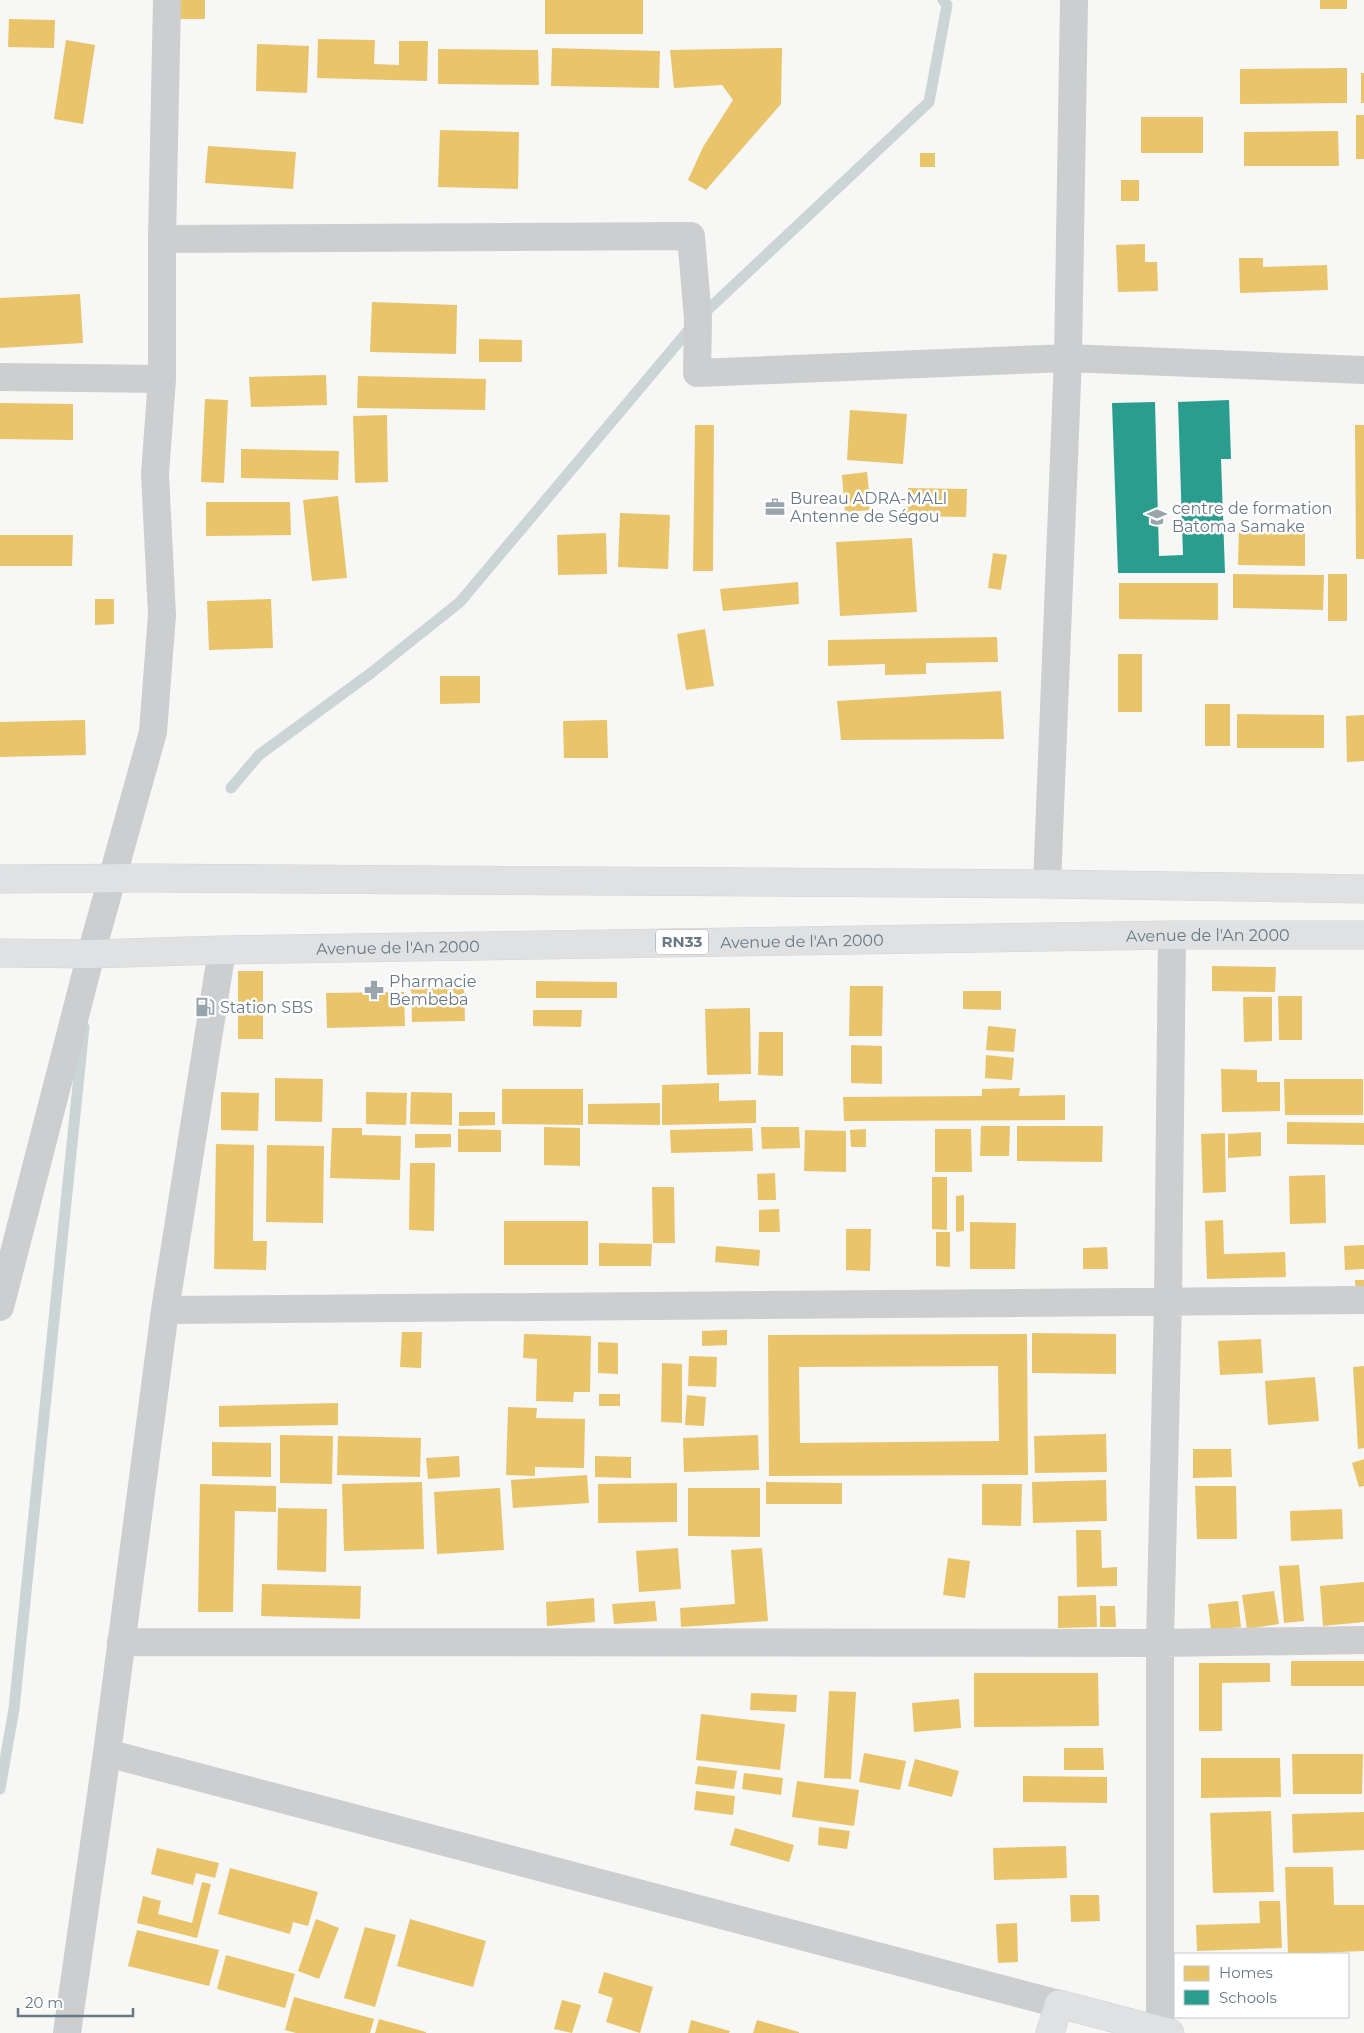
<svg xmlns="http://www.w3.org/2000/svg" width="1364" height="2033" font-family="Montserrat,sans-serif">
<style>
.homes{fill:#e9c46a;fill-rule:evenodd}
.schools{fill:#2a9d8f}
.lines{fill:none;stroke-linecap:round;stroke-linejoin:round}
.stream{stroke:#ccd5d6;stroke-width:11}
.secondary-casing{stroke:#d4d5d6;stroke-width:29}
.primary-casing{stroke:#d3d3d4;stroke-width:29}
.street{stroke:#cccecf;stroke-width:28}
.secondary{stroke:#e0e1e2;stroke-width:28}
.primary{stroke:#e0e1e2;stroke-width:28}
.labels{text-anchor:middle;stroke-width:5;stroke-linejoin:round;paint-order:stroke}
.shield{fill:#fff;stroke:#95a1aa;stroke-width:1}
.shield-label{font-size:15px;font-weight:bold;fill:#677985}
.poi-label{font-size:16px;fill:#677985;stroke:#fff;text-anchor:start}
.street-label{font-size:16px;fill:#677985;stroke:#fff}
</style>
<rect width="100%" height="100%" fill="#f7f7f6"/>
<!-- homes -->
<path class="homes" d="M 179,0 L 205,0 L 205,19 L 180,19 Z
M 545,0 L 643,0 L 643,34 L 545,34 Z
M 1320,0 L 1347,0 L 1347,9 L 1320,9 Z
M 9,19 L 55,20 L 54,48 L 8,47 Z
M 318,39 L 375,40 L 374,64 L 399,65 L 399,41 L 428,41 L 427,81 L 317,78 Z
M 66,40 L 95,45 L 83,124 L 54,119 Z
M 257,44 L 309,46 L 307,93 L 256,91 Z
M 552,48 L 660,51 L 659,88 L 551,86 Z
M 782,48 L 781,104 L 706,190 L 688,180 L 703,147 L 733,100 L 722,85 L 674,88 L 670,50 Z
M 438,49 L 538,50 L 539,85 L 438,84 Z
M 1347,68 L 1347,103 L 1240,104 L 1240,69 Z
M 1361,73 L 1364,73 L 1364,103 L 1361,103 Z
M 1356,115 L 1364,115 L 1364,159 L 1356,159 Z
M 1141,117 L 1203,117 L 1203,153 L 1141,153 Z
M 440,130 L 519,132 L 518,189 L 438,187 Z
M 1338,131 L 1339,166 L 1244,166 L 1244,132 Z
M 208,146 L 296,152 L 293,189 L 205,183 Z
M 920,153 L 935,153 L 935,167 L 920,167 Z
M 1121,180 L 1139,180 L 1139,201 L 1121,201 Z
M 1145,244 L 1145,262 L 1157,262 L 1158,291 L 1118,292 L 1116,245 Z
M 1239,258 L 1263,258 L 1263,267 L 1327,265 L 1328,290 L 1240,293 Z
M 80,294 L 83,343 L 0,348 L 0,298 Z
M 372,302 L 457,305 L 456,354 L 370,352 Z
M 479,339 L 522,340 L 522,362 L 479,362 Z
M 326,375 L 327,405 L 251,407 L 249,377 Z
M 358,376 L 486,379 L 485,410 L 357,408 Z
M 205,399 L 228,400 L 224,483 L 201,482 Z
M 0,403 L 73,404 L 73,440 L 0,439 Z
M 850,410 L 907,414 L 903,464 L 847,460 Z
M 387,415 L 388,482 L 355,483 L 353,416 Z
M 695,425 L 714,425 L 713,571 L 693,571 Z
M 1355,425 L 1364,425 L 1364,559 L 1356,559 Z
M 241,449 L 339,451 L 338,480 L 241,478 Z
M 867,472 L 871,510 L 845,512 L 842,475 Z
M 908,488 L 967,489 L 966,517 L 907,516 Z
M 338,496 L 347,578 L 312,581 L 303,500 Z
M 206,502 L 290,502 L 291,535 L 206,536 Z
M 620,513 L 670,515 L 668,569 L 618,567 Z
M 1239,528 L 1305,529 L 1305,566 L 1238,565 Z
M 606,533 L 607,574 L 558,575 L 557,535 Z
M 0,535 L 73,535 L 72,566 L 0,566 Z
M 912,538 L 917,612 L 840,616 L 836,542 Z
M 993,553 L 1007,555 L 1001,590 L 988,588 Z
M 1233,574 L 1324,575 L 1323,610 L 1233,608 Z
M 1328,574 L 1347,574 L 1347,621 L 1328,621 Z
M 798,582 L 799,604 L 723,611 L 720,589 Z
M 1119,583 L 1218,583 L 1218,620 L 1119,619 Z
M 95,599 L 114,599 L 114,624 L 95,625 Z
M 271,599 L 273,648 L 209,650 L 207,601 Z
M 705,629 L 714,686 L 686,690 L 677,634 Z
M 997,637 L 998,662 L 926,663 L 926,674 L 885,675 L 885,664 L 828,666 L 828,640 Z
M 1118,654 L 1142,654 L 1142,712 L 1118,712 Z
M 440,676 L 480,676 L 480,703 L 440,704 Z
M 1001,691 L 1004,739 L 841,740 L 837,701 Z
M 1205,704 L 1230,704 L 1230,746 L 1205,746 Z
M 1237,714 L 1324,715 L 1324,748 L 1237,748 Z
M 1364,715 L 1364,761 L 1347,762 L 1346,716 Z
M 85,720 L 86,755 L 0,757 L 0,722 Z
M 607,720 L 608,758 L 564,758 L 563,721 Z
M 1212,966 L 1276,967 L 1275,992 L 1212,991 Z
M 238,971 L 263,971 L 263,1039 L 238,1039 Z
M 536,981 L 617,982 L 617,998 L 536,998 Z
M 464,986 L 465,1021 L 412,1022 L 411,987 Z
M 850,986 L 883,986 L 882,1036 L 849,1036 Z
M 963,991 L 1001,991 L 1001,1010 L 963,1009 Z
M 404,992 L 405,1026 L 327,1028 L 326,993 Z
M 1278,996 L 1302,996 L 1302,1040 L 1279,1040 Z
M 1243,997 L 1272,997 L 1272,1041 L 1244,1042 Z
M 750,1008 L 751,1074 L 707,1075 L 705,1009 Z
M 533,1010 L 582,1010 L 581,1027 L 533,1026 Z
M 988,1026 L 1016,1029 L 1014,1052 L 986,1050 Z
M 759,1032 L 783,1032 L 783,1076 L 758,1075 Z
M 851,1045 L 882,1046 L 882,1084 L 851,1083 Z
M 986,1055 L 1014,1058 L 1012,1080 L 985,1078 Z
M 1221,1069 L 1257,1070 L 1257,1082 L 1280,1082 L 1280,1111 L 1222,1112 Z
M 275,1078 L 323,1079 L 322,1122 L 275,1121 Z
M 1284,1079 L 1363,1079 L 1363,1115 L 1285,1115 Z
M 719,1083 L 719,1101 L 756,1100 L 756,1123 L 662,1125 L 662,1085 Z
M 1020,1088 L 1019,1096 L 1065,1095 L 1065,1120 L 844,1121 L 843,1097 L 982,1096 L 982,1089 Z
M 502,1089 L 583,1089 L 583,1125 L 502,1124 Z
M 221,1092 L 259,1093 L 258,1131 L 221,1130 Z
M 366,1092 L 407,1093 L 406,1125 L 366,1124 Z
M 411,1092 L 452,1093 L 452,1125 L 410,1124 Z
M 660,1103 L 660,1125 L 588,1124 L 588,1104 Z
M 459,1112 L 495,1112 L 495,1125 L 459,1126 Z
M 1287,1122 L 1364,1123 L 1364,1145 L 1287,1144 Z
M 981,1126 L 1010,1126 L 1009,1156 L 980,1156 Z
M 1017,1126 L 1103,1126 L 1102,1162 L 1017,1161 Z
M 544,1127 L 580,1128 L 580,1166 L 544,1165 Z
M 761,1127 L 799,1127 L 800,1148 L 762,1149 Z
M 332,1128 L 362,1128 L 362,1135 L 401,1136 L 400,1180 L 330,1178 Z
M 752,1128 L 753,1151 L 671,1153 L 670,1130 Z
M 458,1129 L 501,1130 L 501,1152 L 458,1152 Z
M 866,1129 L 866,1147 L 851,1147 L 850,1130 Z
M 935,1129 L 971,1129 L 972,1172 L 935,1172 Z
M 805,1130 L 846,1131 L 846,1172 L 804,1171 Z
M 1261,1132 L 1261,1156 L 1228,1158 L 1228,1134 Z
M 1225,1133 L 1226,1192 L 1203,1193 L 1201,1134 Z
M 415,1134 L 451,1134 L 451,1147 L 415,1148 Z
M 216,1144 L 254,1145 L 253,1241 L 267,1241 L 266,1270 L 214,1269 Z
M 267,1145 L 324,1146 L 323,1223 L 266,1222 Z
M 410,1163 L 435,1163 L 434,1231 L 409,1230 Z
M 775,1173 L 776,1200 L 758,1200 L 757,1174 Z
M 1325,1175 L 1326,1223 L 1290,1224 L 1289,1176 Z
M 932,1177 L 947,1177 L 947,1230 L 932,1229 Z
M 652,1187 L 674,1187 L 675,1243 L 653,1243 Z
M 964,1195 L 964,1231 L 956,1232 L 956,1196 Z
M 779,1209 L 780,1232 L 759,1232 L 759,1210 Z
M 1223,1220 L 1224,1254 L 1285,1252 L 1286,1277 L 1207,1279 L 1205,1221 Z
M 504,1221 L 588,1221 L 588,1265 L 504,1265 Z
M 970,1222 L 1016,1223 L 1015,1269 L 970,1269 Z
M 846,1229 L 871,1229 L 870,1271 L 846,1270 Z
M 936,1232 L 950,1232 L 950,1267 L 936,1266 Z
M 599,1243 L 652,1244 L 651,1266 L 599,1266 Z
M 1364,1245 L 1364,1269 L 1345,1270 L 1344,1246 Z
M 716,1246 L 760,1250 L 759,1266 L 715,1262 Z
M 1107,1247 L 1108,1269 L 1083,1269 L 1083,1248 Z
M 1355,1280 L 1364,1280 L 1364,1302 L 1356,1302 Z
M 727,1330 L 727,1345 L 702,1346 L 702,1331 Z
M 402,1332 L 422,1332 L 421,1368 L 400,1367 Z
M 1032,1333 L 1116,1334 L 1116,1374 L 1032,1373 Z
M 524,1334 L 591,1336 L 590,1392 L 574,1392 L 573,1402 L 536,1401 L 537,1359 L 523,1358 Z
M 1027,1334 L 1028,1475 L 769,1476 L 768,1335 ZM 998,1366 L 999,1441 L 800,1443 L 799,1367 Z
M 1261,1339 L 1263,1373 L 1220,1375 L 1218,1341 Z
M 598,1342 L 618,1343 L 618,1374 L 598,1373 Z
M 689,1356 L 717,1357 L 716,1387 L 688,1386 Z
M 662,1363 L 682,1364 L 682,1423 L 661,1422 Z
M 1364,1366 L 1364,1448 L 1358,1449 L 1353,1367 Z
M 1315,1377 L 1319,1421 L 1268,1425 L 1265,1381 Z
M 599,1394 L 620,1394 L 620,1406 L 599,1406 Z
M 687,1395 L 706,1397 L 704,1426 L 685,1425 Z
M 338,1403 L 338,1425 L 219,1427 L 219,1406 Z
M 508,1407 L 537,1408 L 536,1418 L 585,1419 L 584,1468 L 535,1467 L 535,1476 L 506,1475 Z
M 1106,1434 L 1107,1472 L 1035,1473 L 1034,1436 Z
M 280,1435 L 333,1436 L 332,1484 L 280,1483 Z
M 758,1435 L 759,1470 L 684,1472 L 683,1438 Z
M 338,1436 L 421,1438 L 420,1477 L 337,1475 Z
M 212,1442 L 271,1443 L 271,1477 L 212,1476 Z
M 1193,1449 L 1231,1449 L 1232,1477 L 1193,1478 Z
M 459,1456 L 460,1477 L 428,1479 L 426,1458 Z
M 595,1456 L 631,1457 L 631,1478 L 595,1477 Z
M 1364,1459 L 1364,1486 L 1359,1487 L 1352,1463 Z
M 587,1475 L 589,1503 L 513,1508 L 511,1480 Z
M 1106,1480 L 1107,1521 L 1033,1523 L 1032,1482 Z
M 422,1482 L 424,1549 L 344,1551 L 342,1484 Z
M 766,1482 L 842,1483 L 842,1504 L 766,1504 Z
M 677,1483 L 677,1522 L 598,1523 L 598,1484 Z
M 200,1484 L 276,1486 L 276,1512 L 235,1511 L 233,1612 L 198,1612 Z
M 982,1484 L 1022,1484 L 1021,1526 L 982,1525 Z
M 1195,1486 L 1236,1486 L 1237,1539 L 1197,1539 Z
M 500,1488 L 504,1550 L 437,1554 L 434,1492 Z
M 688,1488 L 760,1488 L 760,1537 L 688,1536 Z
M 278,1508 L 327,1509 L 326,1572 L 277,1570 Z
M 1342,1509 L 1343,1539 L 1291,1541 L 1290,1511 Z
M 1076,1530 L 1101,1530 L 1102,1568 L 1117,1567 L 1117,1586 L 1077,1587 Z
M 678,1548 L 681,1589 L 639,1592 L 636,1551 Z
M 762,1548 L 768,1621 L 681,1627 L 680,1608 L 735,1604 L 731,1550 Z
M 948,1558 L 970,1561 L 965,1598 L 943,1595 Z
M 1299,1565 L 1304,1621 L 1284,1623 L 1279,1566 Z
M 1364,1582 L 1364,1622 L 1323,1626 L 1320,1586 Z
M 262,1584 L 361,1586 L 360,1619 L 261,1616 Z
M 1274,1591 L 1279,1624 L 1247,1629 L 1242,1595 Z
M 1096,1595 L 1097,1627 L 1058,1628 L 1058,1596 Z
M 594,1598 L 595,1622 L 547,1626 L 546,1602 Z
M 655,1601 L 657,1621 L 614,1624 L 612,1604 Z
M 1238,1601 L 1241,1627 L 1211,1630 L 1208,1604 Z
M 1100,1606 L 1115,1606 L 1116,1627 L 1100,1627 Z
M 1291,1661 L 1364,1661 L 1364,1686 L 1291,1686 Z
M 1199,1663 L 1270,1663 L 1270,1682 L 1222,1683 L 1222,1731 L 1199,1731 Z
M 974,1673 L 1098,1673 L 1099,1726 L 974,1727 Z
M 829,1691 L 856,1692 L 851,1779 L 824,1778 Z
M 751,1693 L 797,1695 L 796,1712 L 750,1710 Z
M 959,1699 L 961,1728 L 914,1732 L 912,1703 Z
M 701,1714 L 785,1724 L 780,1770 L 696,1760 Z
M 1064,1748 L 1103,1748 L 1104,1770 L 1064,1770 Z
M 864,1753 L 906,1761 L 900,1790 L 859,1782 Z
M 1292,1754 L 1363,1754 L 1362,1794 L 1293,1794 Z
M 1201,1758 L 1280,1758 L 1281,1797 L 1201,1798 Z
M 915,1759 L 959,1771 L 952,1797 L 908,1786 Z
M 698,1766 L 737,1771 L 734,1789 L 695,1784 Z
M 744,1773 L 783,1778 L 781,1795 L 742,1789 Z
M 1023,1776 L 1107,1777 L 1107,1803 L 1023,1802 Z
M 797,1781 L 859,1790 L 854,1826 L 792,1817 Z
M 696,1791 L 735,1796 L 733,1815 L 694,1810 Z
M 1271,1811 L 1274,1892 L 1213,1893 L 1210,1813 Z
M 1364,1812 L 1364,1850 L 1293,1853 L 1292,1814 Z
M 819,1827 L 850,1831 L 847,1849 L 818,1845 Z
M 735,1828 L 794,1845 L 789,1862 L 730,1845 Z
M 1066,1846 L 1067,1878 L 994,1880 L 993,1848 Z
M 157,1848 L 219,1863 L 215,1878 L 196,1873 L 193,1885 L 151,1874 Z
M 1285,1867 L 1333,1867 L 1334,1905 L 1364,1905 L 1364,1951 L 1288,1954 Z
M 230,1868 L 318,1892 L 308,1926 L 293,1922 L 290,1934 L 218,1914 Z
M 202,1882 L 211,1884 L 197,1938 L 137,1923 L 143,1896 L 161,1901 L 158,1914 L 192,1923 Z
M 1070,1895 L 1099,1895 L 1100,1921 L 1071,1922 Z
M 1259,1901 L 1280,1901 L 1282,1948 L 1197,1951 L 1196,1925 L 1260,1923 Z
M 316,1919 L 339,1928 L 319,1979 L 298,1971 Z
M 410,1919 L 486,1941 L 473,1987 L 397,1966 Z
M 1017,1923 L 1018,1962 L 998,1963 L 996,1924 Z
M 365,1927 L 396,1935 L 375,2007 L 344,1998 Z
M 137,1930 L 219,1950 L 209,1986 L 128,1966 Z
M 226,1955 L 295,1974 L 285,2008 L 217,1989 Z
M 604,1972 L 653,1987 L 640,2033 L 606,2022 L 613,1998 L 598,1993 Z
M 294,1997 L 374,2019 L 370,2033 L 296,2033 L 285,2030 Z
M 562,2000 L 581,2005 L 572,2033 L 554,2029 Z
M 379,2019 L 426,2032 L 426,2033 L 375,2033 Z
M 691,2020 L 730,2031 L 729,2033 L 688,2033 Z
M 757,2020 L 799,2032 L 799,2033 L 753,2033 Z"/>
<!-- schools -->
<path class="schools" d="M 1229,400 L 1231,459 L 1221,459 L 1225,573 L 1118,573 L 1112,403 L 1155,402 L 1159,556 L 1183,555 L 1178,402 Z"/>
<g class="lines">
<!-- stream -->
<path class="stream" d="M 231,788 L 259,755 L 371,673 L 460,602 L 698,319 L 929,102 L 947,5 L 943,0
M 0,1789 L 14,1709 L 84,1027"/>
<defs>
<path id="secondary" d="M 1050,2033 L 1059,2004 L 1170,2033"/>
<g id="primary">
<path d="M 0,879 L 146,878 L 1047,884 L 1364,889"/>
<path id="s1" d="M 0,953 L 91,954 L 222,950 L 1172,935 L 1364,935"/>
</g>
</defs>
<!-- secondary casing -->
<use href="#secondary" class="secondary-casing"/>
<!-- primary casing -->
<use href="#primary" class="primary-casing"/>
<!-- street -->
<path class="street" d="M 162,239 L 691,236 L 698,319 L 697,373 L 1068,358 L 1364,370
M 0,377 L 162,379
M 1047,884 L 1068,358 L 1074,0
M 0,1307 L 91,954 L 153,732 L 162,615 L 155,474 L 162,379 L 162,239 L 167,0
M 165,1310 L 1364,1300
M 121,1642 L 1160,1643 L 1364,1640
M 107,1753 L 1059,2004
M 1160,2030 L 1160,1643 L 1168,1300 L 1172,935
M 67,2033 L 107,1753 L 165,1310 L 222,950"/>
<!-- secondary -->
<use href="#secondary" class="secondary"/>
<!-- primary -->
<use href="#primary" class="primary"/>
</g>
<!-- icons -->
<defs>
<symbol id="office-bare" viewBox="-9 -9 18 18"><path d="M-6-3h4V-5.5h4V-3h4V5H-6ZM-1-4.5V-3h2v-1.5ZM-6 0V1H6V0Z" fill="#99a5ad" stroke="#fff" stroke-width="2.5" paint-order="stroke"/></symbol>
<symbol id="school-bare" viewBox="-9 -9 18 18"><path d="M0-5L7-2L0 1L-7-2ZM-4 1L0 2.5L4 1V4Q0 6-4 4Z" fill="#99a5ad" stroke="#fff" stroke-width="2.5" paint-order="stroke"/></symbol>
<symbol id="pharmacy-bare" viewBox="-9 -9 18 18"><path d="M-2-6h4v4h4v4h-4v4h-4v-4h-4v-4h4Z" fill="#99a5ad" stroke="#fff" stroke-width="2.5" paint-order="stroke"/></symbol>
<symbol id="fuel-bare" viewBox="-9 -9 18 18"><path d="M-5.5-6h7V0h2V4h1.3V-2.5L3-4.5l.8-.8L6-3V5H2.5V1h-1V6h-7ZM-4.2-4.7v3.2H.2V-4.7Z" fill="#99a5ad" stroke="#fff" stroke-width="2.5" paint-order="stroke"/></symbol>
</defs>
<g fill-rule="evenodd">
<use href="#office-bare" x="761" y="493" width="28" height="28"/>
<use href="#school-bare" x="1143" y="503" width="28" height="28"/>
<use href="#pharmacy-bare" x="360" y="976" width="28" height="28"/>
<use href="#fuel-bare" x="191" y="993" width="28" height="28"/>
</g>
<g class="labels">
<!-- shield labels -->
<rect class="shield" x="656" y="929.5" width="52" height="25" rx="4"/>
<g class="shield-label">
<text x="682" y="947">RN33</text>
</g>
<!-- poi labels -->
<g class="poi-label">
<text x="790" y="504">Bureau ADRA-MALI<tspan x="790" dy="18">Antenne de Ségou</tspan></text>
<text x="1172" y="514">centre de formation<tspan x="1172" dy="18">Batoma Samake</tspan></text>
<text x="389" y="987">Pharmacie<tspan x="389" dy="18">Bembeba</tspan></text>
<text x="220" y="1013">Station SBS</text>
</g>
<!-- street labels -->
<g class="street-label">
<text dy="6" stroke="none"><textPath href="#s1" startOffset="1208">Avenue de l'An 2000</textPath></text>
<text dy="6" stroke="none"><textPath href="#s1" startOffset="802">Avenue de l'An 2000</textPath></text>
<text dy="6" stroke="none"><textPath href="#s1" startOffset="398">Avenue de l'An 2000</textPath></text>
</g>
</g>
<!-- legend -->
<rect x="1174" y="1953" width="175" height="65" fill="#ffffff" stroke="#c2c9ce"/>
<rect x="1184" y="1966" width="25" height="15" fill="#e9c46a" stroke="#c2c9ce"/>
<text x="1219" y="1978" font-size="15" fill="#677985">Homes</text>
<rect x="1184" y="1990" width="25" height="15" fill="#2a9d8f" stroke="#c2c9ce"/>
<text x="1219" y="2003" font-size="15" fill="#677985">Schools</text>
<!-- scale -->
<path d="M18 2008v8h115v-8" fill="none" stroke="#677985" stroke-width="2.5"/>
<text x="25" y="2008" font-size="15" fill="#677985" stroke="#ffffff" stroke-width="4" paint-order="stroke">20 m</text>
</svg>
